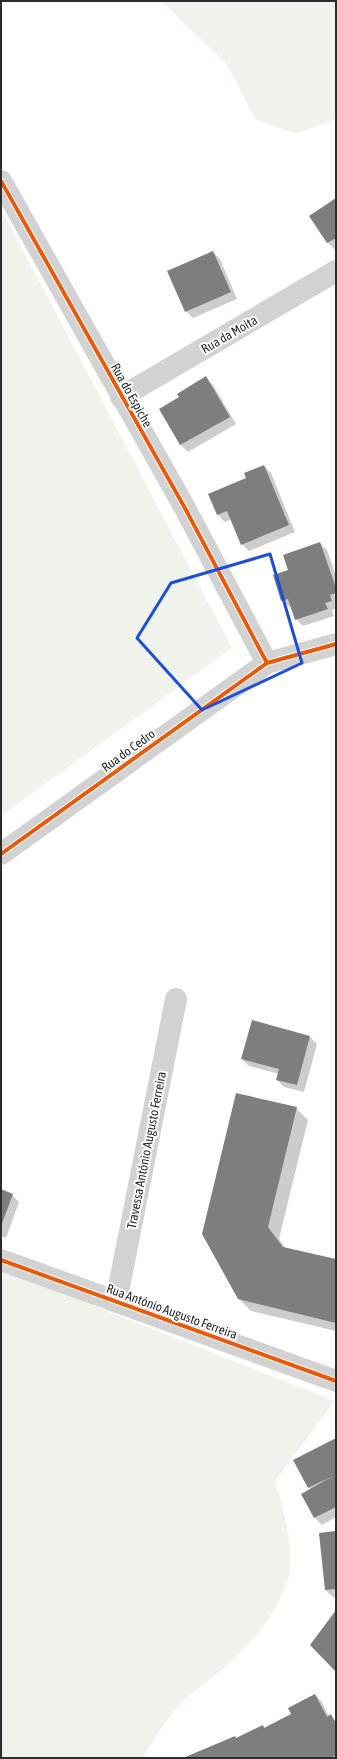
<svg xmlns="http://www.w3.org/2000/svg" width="337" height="1759" font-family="'Asap Condensed',sans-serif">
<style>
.green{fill:#f0f3ec}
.shadow{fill:#0003}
.building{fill:#7e7e7e}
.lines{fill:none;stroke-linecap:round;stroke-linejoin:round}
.minor{stroke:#d2d2d2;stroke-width:22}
.cycleway-casing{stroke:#fff;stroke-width:6}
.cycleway{stroke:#e8590c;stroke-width:4}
.marked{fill:none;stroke:#1d4ed8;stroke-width:3;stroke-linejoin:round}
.labels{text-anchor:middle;stroke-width:4;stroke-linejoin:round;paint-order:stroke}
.street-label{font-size:13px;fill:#2d2d2d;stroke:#fff}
</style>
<rect width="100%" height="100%" fill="#fff"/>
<!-- green -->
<path class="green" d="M 161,1 L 336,1 L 336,119 L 296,134 L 255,119 L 227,65 Z
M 1,208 L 232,648 L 1,816 Z
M 1,1269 L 335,1401 L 275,1481 C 283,1506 297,1556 287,1582 C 275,1617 251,1644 223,1669 C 209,1681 190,1693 177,1708 C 164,1723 153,1741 143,1758 L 1,1758 Z"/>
<!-- shadow -->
<path class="shadow" d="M 336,199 L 336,249 L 335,250 L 328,243 L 311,216 Z
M 213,252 L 220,259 L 237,299 L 193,318 L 186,311 Z
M 206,378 L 213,385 L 236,424 L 188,452 L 181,445 L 160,409 L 180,398 Z
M 264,466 L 271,473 L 295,532 L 249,551 L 242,544 L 231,519 L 225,522 L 218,515 L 209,495 L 248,479 Z
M 320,543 L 327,550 L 336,576 L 336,608 L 332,610 L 334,616 L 303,626 L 296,619 L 291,606 L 289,607 L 282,600 L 290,571 Z
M 310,1037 L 317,1044 L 304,1092 L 284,1087 L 277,1080 L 279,1074 L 249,1066 L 242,1059 Z
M 296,1108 L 308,1120 L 279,1239 L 286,1249 L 336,1260 L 336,1331 L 251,1311 L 239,1299 Z
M 1,1191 L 12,1195 L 19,1202 L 6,1238 L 1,1236 Z
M 336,1439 L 336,1517 L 322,1525 L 315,1518 L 302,1494 L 311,1490 L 295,1461 Z
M 336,1532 L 336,1597 L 333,1597 L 325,1590 L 320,1534 Z
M 315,1695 L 322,1702 L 329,1717 L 331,1716 L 336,1722 L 336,1758 L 185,1758 L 237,1739 L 263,1726 L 265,1728 L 292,1715 Z"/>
<!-- building -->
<path class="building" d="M 336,198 L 336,238 L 327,243 L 309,216 Z
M 213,251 L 231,292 L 185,312 L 167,271 Z
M 206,376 L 230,417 L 180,445 L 159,409 L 179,397 L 177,394 Z
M 264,465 L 289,525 L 241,545 L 227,511 L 217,515 L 208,494 L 246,478 L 244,473 Z
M 320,542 L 336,588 L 336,593 L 330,595 L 332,601 L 325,603 L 328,609 L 295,620 L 288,599 L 281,601 L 273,575 L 288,570 L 283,555 Z
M 252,1020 L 310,1036 L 297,1085 L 276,1080 L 279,1069 L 241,1059 Z
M 236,1093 L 297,1107 L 268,1227 L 283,1247 L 336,1259 L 336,1323 L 238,1299 L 202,1234 Z
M 1,1189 L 13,1194 L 1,1226 Z
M 336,1438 L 336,1507 L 314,1518 L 301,1494 L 335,1475 L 308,1488 L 293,1460 Z
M 336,1531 L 336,1589 L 325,1590 L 319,1533 Z
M 336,1610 L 336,1672 L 310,1645 Z
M 315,1694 L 327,1717 L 331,1714 L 336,1724 L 336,1755 L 331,1758 L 183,1758 L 235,1736 L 236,1738 L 263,1725 L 264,1728 L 291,1714 L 288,1708 Z"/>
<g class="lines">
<!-- minor -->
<path class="minor" d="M 1,181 L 186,510 L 267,663
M 121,397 L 336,271
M 1,854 L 267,663 L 336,644
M 1,1260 L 336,1381
M 116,1302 L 176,999"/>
<defs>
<path id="cycleway" d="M 1,181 L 186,510 L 267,663
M 1,854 L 267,663 L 336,644
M 1,1260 L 336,1381"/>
</defs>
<!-- cycleway casing -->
<use href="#cycleway" class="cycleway-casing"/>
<!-- cycleway -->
<use href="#cycleway" class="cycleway"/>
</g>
<!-- marked area -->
<path class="marked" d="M 270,554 L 302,663 L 202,710 L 137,638 L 171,583 Z"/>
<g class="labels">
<!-- street labels -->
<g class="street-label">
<text transform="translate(229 334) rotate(-30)" y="5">Rua da Moita</text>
<text transform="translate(132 395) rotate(61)" y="5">Rua do Espiche</text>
<text transform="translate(128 750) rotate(-36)" y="5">Rua do Cedro</text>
<text transform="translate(146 1150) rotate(-79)" y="5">Travessa António Augusto Ferreira</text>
<text transform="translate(172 1311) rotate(20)" y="5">Rua António Augusto Ferreira</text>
</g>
</g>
<!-- border -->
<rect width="337" height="1759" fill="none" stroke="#2d2d2d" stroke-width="4"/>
</svg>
